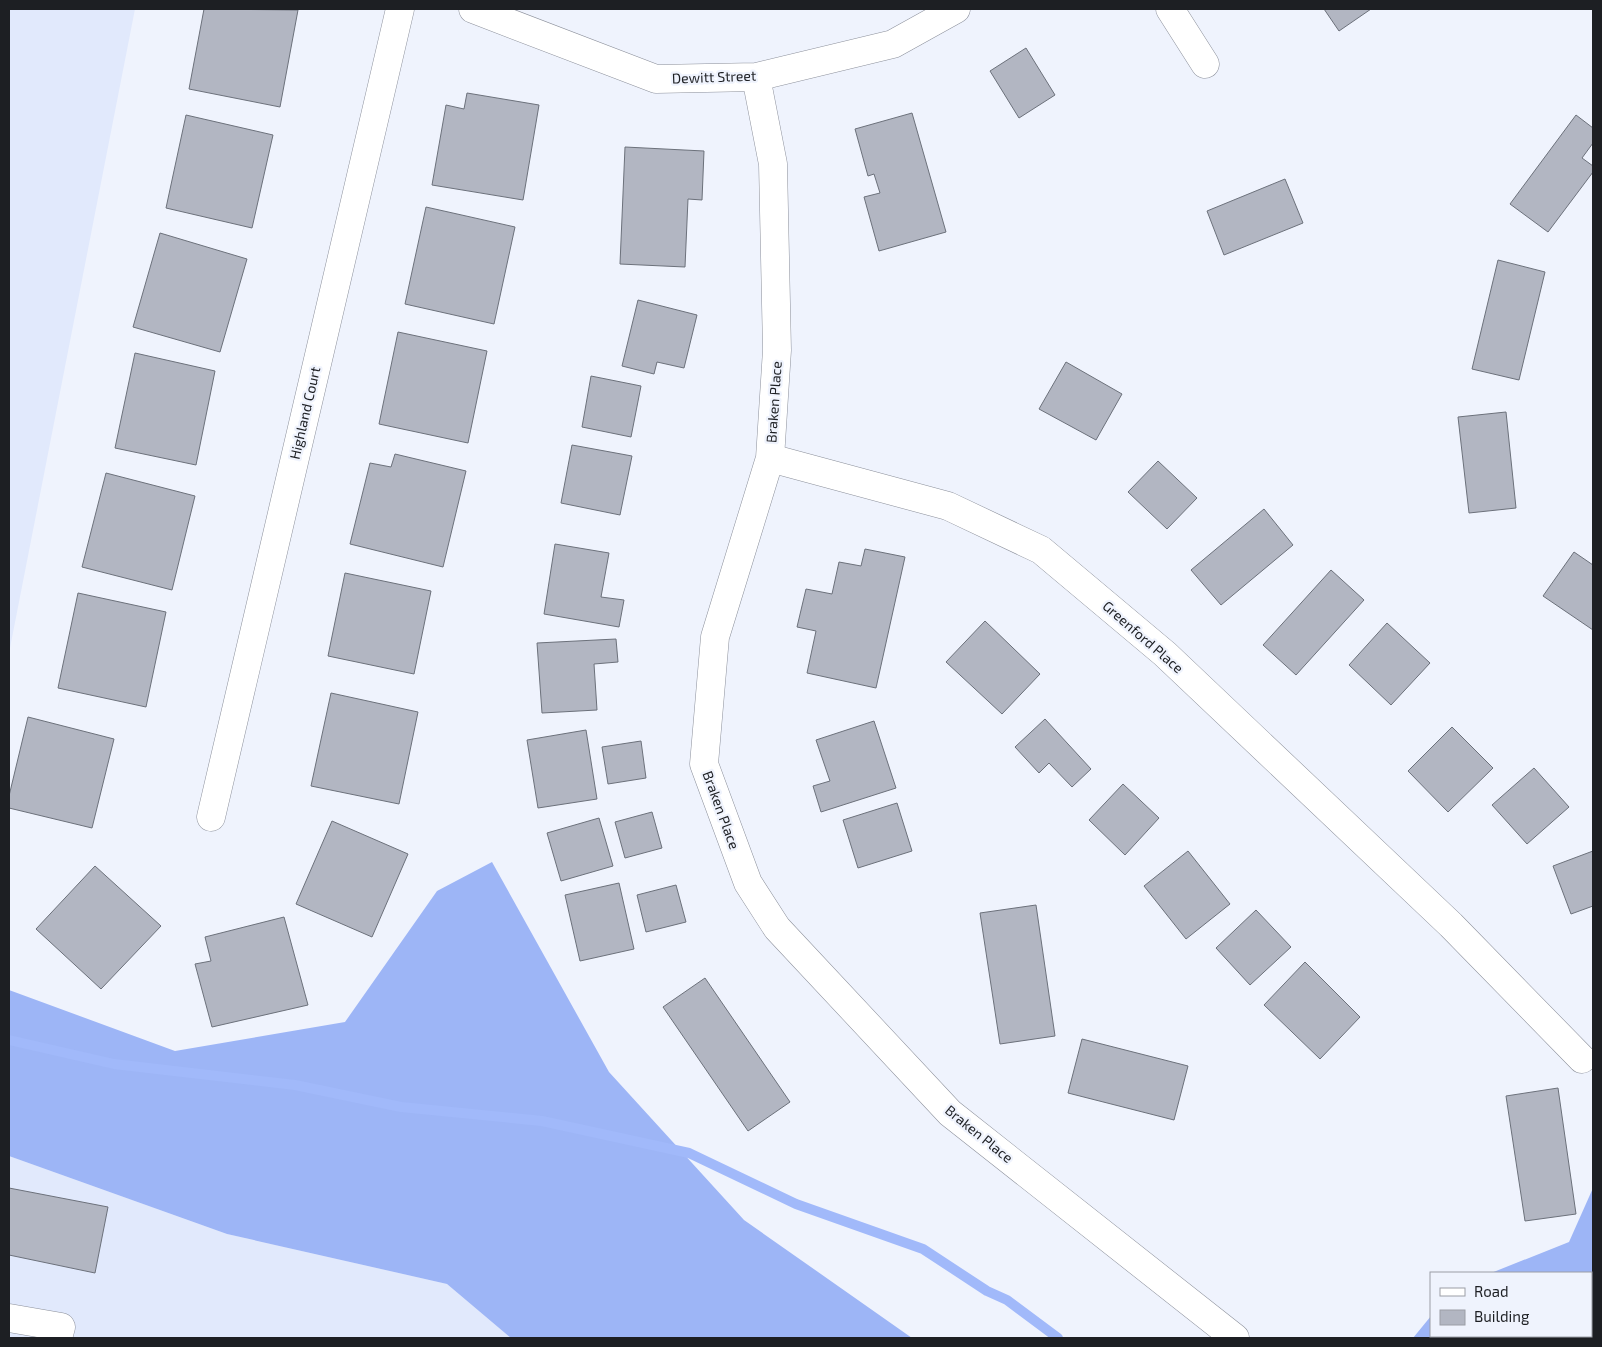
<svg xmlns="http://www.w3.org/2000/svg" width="1602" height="1347" font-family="'Exo 2',sans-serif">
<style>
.built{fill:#e1e9fc}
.forest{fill:#9db5f6}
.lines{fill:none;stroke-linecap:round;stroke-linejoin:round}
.stream{stroke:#a1b9fa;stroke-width:10}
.building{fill:#b2b6c2;stroke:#6c717b}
.minor-casing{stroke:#8c909b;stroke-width:29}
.minor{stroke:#fff;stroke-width:28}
.labels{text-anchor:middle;stroke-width:4.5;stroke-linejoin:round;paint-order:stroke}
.street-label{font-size:14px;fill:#1d1f23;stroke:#eff3fd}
</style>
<rect width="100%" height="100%" fill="#eff3fd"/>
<!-- built -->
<path class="built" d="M 9,9 L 135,9 L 9,653 Z
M 9,1156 L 227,1234 L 447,1284 L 511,1338 L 9,1338 Z"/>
<!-- forest -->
<path class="forest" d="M 492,862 L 609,1072 L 744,1220 L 912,1338 L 511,1338 L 447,1284 L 227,1234 L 9,1156 L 9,990 L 175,1051 L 345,1022 L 437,891 Z
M 1593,1188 L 1593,1338 L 1413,1338 L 1431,1316 L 1431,1336 L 1591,1336 L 1591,1273 L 1491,1273 L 1569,1242 Z"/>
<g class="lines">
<!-- stream -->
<path class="stream" d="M 9,1040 L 114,1064 L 295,1085 L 401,1107 L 542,1121 L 689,1153 L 796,1204 L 923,1249 L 987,1291 L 1007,1300 L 1058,1338"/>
</g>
<!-- building -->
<path class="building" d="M 204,9 L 298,10 L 280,107 L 189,89 Z
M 1324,9 L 1371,9 L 1339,31 Z
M 1026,48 L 1055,95 L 1019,118 L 990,71 Z
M 467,93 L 539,105 L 523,200 L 432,185 L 446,105 L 464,109 Z
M 912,113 L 946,232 L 879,251 L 864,197 L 880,193 L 874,174 L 868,176 L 855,129 Z
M 186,115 L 273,135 L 252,228 L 166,208 Z
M 1576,115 L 1593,128 L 1593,143 L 1582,158 L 1593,166 L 1593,172 L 1548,232 L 1510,204 Z
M 625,147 L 704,151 L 702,200 L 688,199 L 685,267 L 620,264 Z
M 1285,179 L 1303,223 L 1224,255 L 1207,211 Z
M 426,207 L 515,227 L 494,324 L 405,304 Z
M 160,233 L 247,259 L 220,352 L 133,327 Z
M 1498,260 L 1545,272 L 1519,380 L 1472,369 Z
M 638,300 L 697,315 L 684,368 L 657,362 L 654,374 L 622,366 Z
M 398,332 L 487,351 L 468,443 L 379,424 Z
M 135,353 L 215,371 L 196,465 L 115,448 Z
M 1066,362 L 1122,394 L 1096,440 L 1039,409 Z
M 591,376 L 641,386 L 631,437 L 582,427 Z
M 1506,412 L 1516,508 L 1469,513 L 1458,417 Z
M 572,445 L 632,456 L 620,515 L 561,503 Z
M 395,454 L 466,471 L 443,567 L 350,544 L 370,463 L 391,467 Z
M 1158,461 L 1197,498 L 1167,529 L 1128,492 Z
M 106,473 L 195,496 L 172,590 L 82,567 Z
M 1264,509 L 1293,545 L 1221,605 L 1191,570 Z
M 555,544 L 609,553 L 601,597 L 624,600 L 619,627 L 544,614 Z
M 865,549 L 905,557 L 876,688 L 807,673 L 816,631 L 797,627 L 806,589 L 832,594 L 839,562 L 861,566 Z
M 1574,552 L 1593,565 L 1593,630 L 1543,596 Z
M 1331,570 L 1364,600 L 1296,675 L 1263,645 Z
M 345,573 L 431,591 L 414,674 L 328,656 Z
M 78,593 L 166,612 L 146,707 L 58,688 Z
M 985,621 L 1040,674 L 1002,714 L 946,662 Z
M 1387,623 L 1430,663 L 1391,705 L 1349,665 Z
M 616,639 L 618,662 L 594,664 L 597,710 L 542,713 L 537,643 Z
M 331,693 L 418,712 L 399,804 L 311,786 Z
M 28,717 L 114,739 L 92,828 L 9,808 L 9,796 Z
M 1045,719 L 1091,769 L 1072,787 L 1049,763 L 1039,773 L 1015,747 Z
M 874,721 L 896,788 L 821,812 L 813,786 L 830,781 L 816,740 Z
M 1452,727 L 1493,768 L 1448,812 L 1408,771 Z
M 586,730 L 597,799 L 538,808 L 527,740 Z
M 641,741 L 646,778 L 608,784 L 602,747 Z
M 1534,768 L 1569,807 L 1527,844 L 1492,805 Z
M 1123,784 L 1159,818 L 1125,855 L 1089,820 Z
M 897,803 L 912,851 L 858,868 L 843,820 Z
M 652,812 L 662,848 L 625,858 L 615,822 Z
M 599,818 L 613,866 L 561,881 L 547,833 Z
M 332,821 L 408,854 L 372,937 L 296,904 Z
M 1188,851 L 1230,904 L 1186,939 L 1144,886 Z
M 1593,851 L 1593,906 L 1571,914 L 1553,866 Z
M 95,866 L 161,926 L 101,989 L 36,929 Z
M 619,883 L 634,949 L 580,961 L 565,895 Z
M 676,885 L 686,922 L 646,932 L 637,895 Z
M 1036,905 L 1055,1036 L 1000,1044 L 980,913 Z
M 1256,910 L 1291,947 L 1250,985 L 1216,948 Z
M 284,917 L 308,1005 L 212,1027 L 195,964 L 211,961 L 205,937 Z
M 1305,962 L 1360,1017 L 1320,1059 L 1264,1005 Z
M 705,978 L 790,1102 L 748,1131 L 663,1007 Z
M 1082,1039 L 1188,1066 L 1174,1120 L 1068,1093 Z
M 1558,1088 L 1576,1214 L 1525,1221 L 1506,1096 Z
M 9,1188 L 108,1207 L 95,1273 L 9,1255 Z"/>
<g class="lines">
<defs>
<path id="minor" d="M 473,9 L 656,79 L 756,77 L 893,44 L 956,9
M 1170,9 L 1205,64
M 756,77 L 773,164 L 777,350 L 770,458 L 715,637 L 704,764 L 748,883 L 777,928 L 950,1113 L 1235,1338
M 770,458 L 948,506 L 1041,550 L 1165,654 L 1451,925 L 1582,1059
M 211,817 L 400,9
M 9,1318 L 61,1327 L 58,1338"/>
</defs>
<!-- minor casing -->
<use href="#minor" class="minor-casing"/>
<!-- minor -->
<use href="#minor" class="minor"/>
</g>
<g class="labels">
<!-- street labels -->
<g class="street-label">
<text transform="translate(714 77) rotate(-2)" y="5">Dewitt Street</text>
<text transform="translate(774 402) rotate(-86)" y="5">Braken Place</text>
<text transform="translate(305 413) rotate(-77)" y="5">Highland Court</text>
<text transform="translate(1143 637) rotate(41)" y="5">Greenford Place</text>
<text transform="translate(721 810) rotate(70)" y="5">Braken Place</text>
<text transform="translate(979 1134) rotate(39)" y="5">Braken Place</text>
</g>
</g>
<!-- border -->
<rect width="1602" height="1347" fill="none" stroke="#1d1f23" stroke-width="20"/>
<!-- legend -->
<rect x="1430" y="1272" width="162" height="65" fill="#eff3fd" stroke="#9b9ea6"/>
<rect x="1440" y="1288" width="25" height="8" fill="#ffffff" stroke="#9b9ea6"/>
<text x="1474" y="1297" font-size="15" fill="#1d1f23">Road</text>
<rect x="1440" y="1310" width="25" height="15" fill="#b2b6c2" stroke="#9b9ea6"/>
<text x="1474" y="1322" font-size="15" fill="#1d1f23">Building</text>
</svg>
